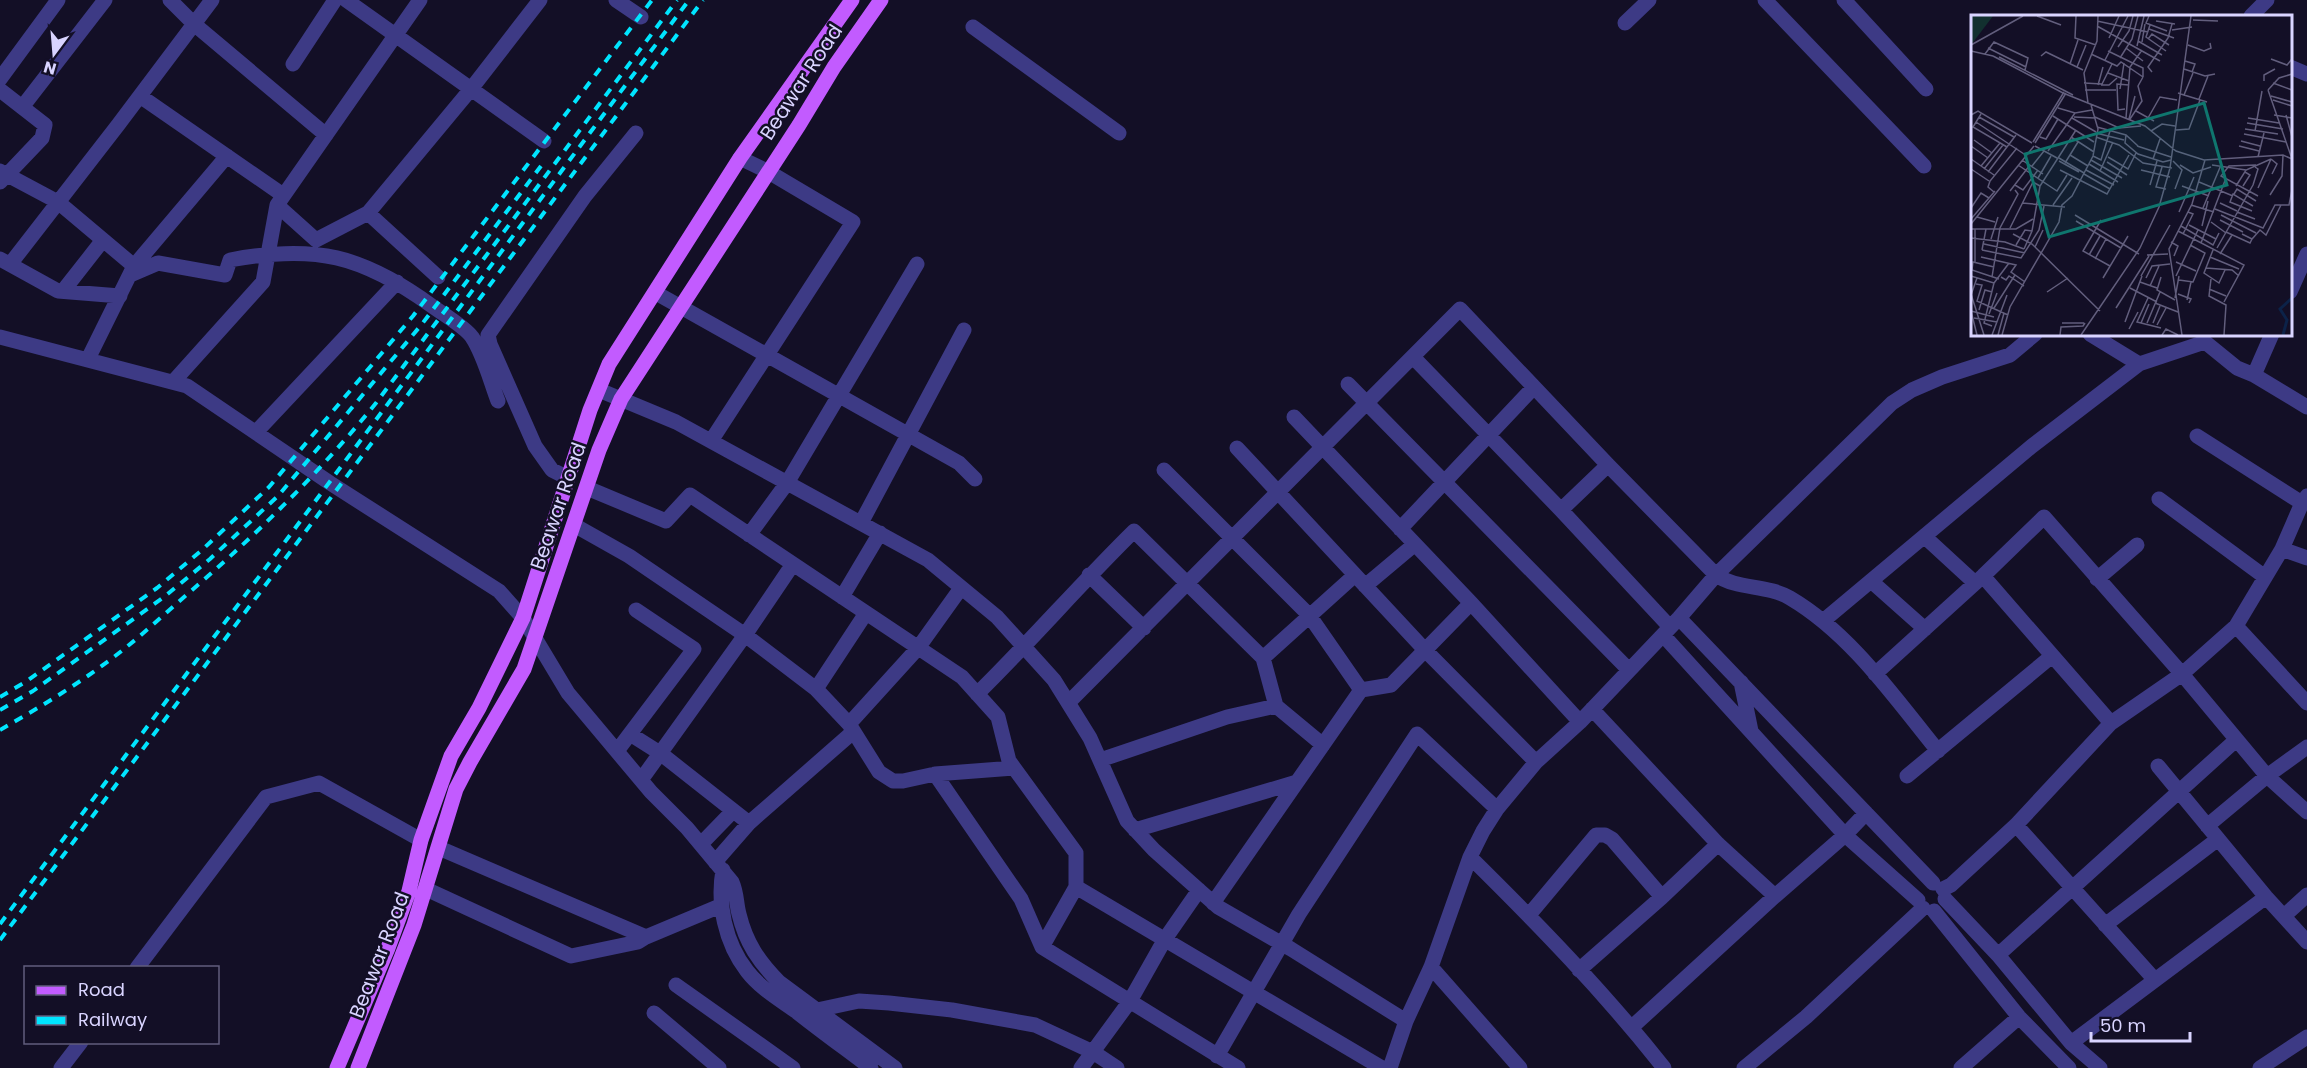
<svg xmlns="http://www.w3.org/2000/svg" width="2307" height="1068" font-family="Poppins,sans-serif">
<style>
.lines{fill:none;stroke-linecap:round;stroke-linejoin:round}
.minor{stroke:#3d3a85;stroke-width:15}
.major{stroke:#c25bff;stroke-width:15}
.rail{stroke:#00e5ff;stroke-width:4;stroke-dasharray:9 8;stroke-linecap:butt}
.labels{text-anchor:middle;stroke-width:5;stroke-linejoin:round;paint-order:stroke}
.street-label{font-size:20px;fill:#d9d4ff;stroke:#130f26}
.inset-river{fill:none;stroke:#0c2248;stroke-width:3}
.inset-road{fill:none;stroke:#625e7d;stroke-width:1.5}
.view{fill:#0f766e;fill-opacity:0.15;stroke:#0f766e;stroke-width:3}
.inset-edge{fill:none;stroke:#d9d4ff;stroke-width:3}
</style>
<rect width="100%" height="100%" fill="#130f26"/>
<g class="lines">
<!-- minor -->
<path class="minor" d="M 170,0 L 194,24 L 326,135
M 346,0 L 544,141
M 616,0 L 641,17
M 1765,0 L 1924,166
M 1844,0 L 1926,89
M 2251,16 L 2267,0
M 1625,23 L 1649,0
M 973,27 L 1119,133
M 293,64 L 335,0
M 2290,67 L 2307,74
M 0,79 L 58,0
M 0,90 L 45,125 L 42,138 L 0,182
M 140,96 L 283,195
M 23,106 L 105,0
M 0,171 L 58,202 L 134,266
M 277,205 L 316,240 L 368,213 L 438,277
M 368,213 L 471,89 L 540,0
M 0,259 L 58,291 L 120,296
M 11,263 L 118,125 L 212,0
M 130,275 L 158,263 L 225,275 L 230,260 C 315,244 362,255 432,306 C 443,314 465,327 472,337 C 484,355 490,380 498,401
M 63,291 L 103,240
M 2290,292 L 2307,254
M 656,293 L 959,463 L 975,479
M 2090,334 L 2139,364 L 2205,342 L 2237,368 L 2254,375 L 2307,407
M 0,337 L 187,386 L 330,483 L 499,591 L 523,618 L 568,693 L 651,792 L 687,828 L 732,882 C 737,893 736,903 739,914 C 746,943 759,962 779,982 L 895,1068
M 1414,358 L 1561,510 L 1670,627
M 88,359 L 134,266 L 227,156
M 2254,375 L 2272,334
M 173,382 L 263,282 L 277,205 L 420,0
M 1348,384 L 1628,669
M 599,390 L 676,422 L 928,560 L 997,617 L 1054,680 L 1090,738 L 1127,821 L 1154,850 L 1218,907 L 1291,949 L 1406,1021
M 1294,417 L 1471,603 L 1580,722
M 256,432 L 397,282
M 2197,436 L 2302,503
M 711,441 L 853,222 L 767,171 L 740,158
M 1237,448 L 1424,649 L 1536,762
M 1164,470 L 1309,615 L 1361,690
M 568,478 L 552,470 L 535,446 L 490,344 L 488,335 L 585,196 L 636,133
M 587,488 L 666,521 L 690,495 L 962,677 L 998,717 L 1009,761 L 1076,853 L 1076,887 L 1042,947
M 2159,499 L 2265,577
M 1561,510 L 1608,465
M 861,523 L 964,330
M 574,525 L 629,556 L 745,635 L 816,689 L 849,724 L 879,772 L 893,781 L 903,781 L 935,774 L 1014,768
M 1400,529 L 1534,387
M 749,535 L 787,483 L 917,264
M 1925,537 L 1975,583
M 2282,549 L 2307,558
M 1089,575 L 1144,628
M 1983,576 L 2111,723
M 2097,579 L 2137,545
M 1871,581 L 1925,629
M 1365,586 L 1415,544
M 842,597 L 880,533
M 1679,618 L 1933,883
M 1823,621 L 2032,446 L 2139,364
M 2236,626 L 2307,703
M 1663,635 L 1845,835 L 1918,900
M 1263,658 L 1355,575
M 1875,674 L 1983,576 L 2044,517 L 2182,674 L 2267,776 L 2307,812
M 1741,682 L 1751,731
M 816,689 L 866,613
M 977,694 C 1031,641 1080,584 1134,531 L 1263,658 L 1276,706 L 1323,745
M 1069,702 L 1460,309 L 1608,465 L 1716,575 C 1738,590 1766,584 1790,598 C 1851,634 1894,697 1938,751
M 1592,709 L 1718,844 L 1775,896
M 849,724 L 918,648 L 961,588
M 630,734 L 660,753 L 749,823
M 617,751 L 694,649 L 636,610
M 1100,760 L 1227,717 L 1276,706
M 2158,766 L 2266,897 L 2307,942
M 935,774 L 1021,899 L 1042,947 L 1238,1068
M 1907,776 L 2052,656
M 641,780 L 745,635 L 793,564
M 2016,825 L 2155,980
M 2207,826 L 2267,776 L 2307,747
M 1135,830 L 1297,782
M 701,844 L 733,811
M 439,848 L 646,937
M 1470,857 C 1538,924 1605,993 1664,1068
M 715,862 L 749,823 L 853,732
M 723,870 C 717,903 725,943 747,971 C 760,988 779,999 797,1012 C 821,1031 846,1049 871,1068
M 1076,887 L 1382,1068
M 426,889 L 571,956 L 638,942 L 646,937 L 720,906
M 1943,889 L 1951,885 L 2016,825 L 2111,723 L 2182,674 L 2236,626 L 2282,549 L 2302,503 L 2307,496
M 1945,899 L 1998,955 L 2071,1043 L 2100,1068
M 1213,903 L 1361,690 L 1391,685 L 1471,603
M 1934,911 L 2019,1017 L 2069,1068
M 1529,915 L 1596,835 L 1605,835 L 1612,839 L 1662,897
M 2284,916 L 2307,895
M 2105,925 L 2218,839
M 1998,955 L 2236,740
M 1431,967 L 1520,1068
M 137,968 L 266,797 L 319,783 L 421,840
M 1579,970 L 1662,897 L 1718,844
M 676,985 L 793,1068
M 817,1010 L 859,1001 L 889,1003 L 952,1010 L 1035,1025 L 1093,1052 L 1117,1068
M 654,1013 L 719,1068
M 1632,1027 L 1775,896 L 1845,835 L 1866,813
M 2071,1043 L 2266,897
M 1217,1056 L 1299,914 L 1417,734 L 1497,809
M 61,1068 L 81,1042
M 1081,1068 L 1130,1001 L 1165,939 L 1199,890
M 1390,1068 L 1406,1021 L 1431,967 L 1470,857 L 1483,831 L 1497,809 L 1536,762 L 1580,722 L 1679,618 L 1716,575 L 1892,403 L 1912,390 L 1942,377 L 2010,355 L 2035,334
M 1744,1068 L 1806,1017 L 1923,908
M 1961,1068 L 2019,1017
M 2260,1068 L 2307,1037"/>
<!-- major -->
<path class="major" d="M 337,1068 L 388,948 L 409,891 L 421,840 L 451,756 L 479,708 L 523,618 L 590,410 L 609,364 L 740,158 L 852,0
M 358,1068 L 414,925 L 456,789 L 470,762 L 524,669 L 599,450 L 621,399 L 799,125 L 834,67 L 881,0"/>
<!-- rail -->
<path class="rail" d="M 0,697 L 27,681 L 157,588 L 202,550 L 269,487 L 413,316 L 652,0
M 0,710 L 33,691 L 164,597 L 210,559 L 278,496 L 422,324 L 541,166
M 0,730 C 44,705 90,677 129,645 C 150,628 170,609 191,591 C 258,533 320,472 376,403 L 677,0
M 0,924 L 689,0
M 0,940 L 703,0"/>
</g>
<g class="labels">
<!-- street labels -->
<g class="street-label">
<text transform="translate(801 82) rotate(-57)" y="7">Beawar Road</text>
<text transform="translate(558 506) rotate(-71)" y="7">Beawar Road</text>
<text transform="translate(379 955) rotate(-69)" y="7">Beawar Road</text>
</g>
</g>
<!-- overview -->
<g transform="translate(1971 15)">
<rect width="321" height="321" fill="#130f26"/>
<path d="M 0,1 L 22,1 L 0,30 Z" fill="#12302f"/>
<path class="inset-river" d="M 312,320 L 316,305 L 309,294 L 321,283"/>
<path class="inset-road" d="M 66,1 L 90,10M 105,1 L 104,23 L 125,30M 178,1 L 175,8 L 196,16M 222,5 L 247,6M 126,6 L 177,17M 185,6 L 204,9M 179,10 L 175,22 L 195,36M 126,11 L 189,46M 178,14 L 203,23M 201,15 L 221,12M 138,23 L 148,1M 177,24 L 181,19 L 198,30M 167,26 L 191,40M 171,27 L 174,9M 0,30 L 52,1M 217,30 L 233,36 L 240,33 L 239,28M 166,31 L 173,1M 147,32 L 158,16 L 162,1M 17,33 L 55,52M 155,33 L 172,46M 0,36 L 22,41M 137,36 L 172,53 L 172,62M 14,39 L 23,27 L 57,43 L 54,55M 120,39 L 146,51 L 150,47 L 172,62M 22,41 L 92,78 L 174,111 L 205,136 L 233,145 L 312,140 L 321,144M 70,41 L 75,37 L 112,55M 28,42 L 102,80M 149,43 L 161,24 L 167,1M 300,44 L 316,50 L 321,44M 134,45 L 157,1M 214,46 L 224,49 L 221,57M 99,49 L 107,25M 106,52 L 115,30M 213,54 L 234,61 L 244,59M 181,57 L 177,52 L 197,23 L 201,9M 137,58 L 158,66M 293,66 L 293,60 L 304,54M 113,68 L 131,69 L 141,49M 302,68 L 321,75M 127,70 L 132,52M 130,70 L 138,70 L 146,63M 149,74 L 153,48M 114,75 L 145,75M 297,75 L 321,144M 297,75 L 308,63 L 321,59M 207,78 L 213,80 L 222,58M 213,80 L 236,87M 300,81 L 321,87M 228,84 L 237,61M 302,85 L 321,91M 117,88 L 113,58 L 126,26 L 127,1M 87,93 L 104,98 L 121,95M 154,94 L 147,95 L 146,69 L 158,70M 165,96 L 183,106M 10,99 L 2,112 L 36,132M 0,100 L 7,96 L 61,128M 303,100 L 321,103M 315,100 L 321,122M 82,101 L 123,127M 8,102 L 43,122M 103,102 L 124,103M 124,102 L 148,113 L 170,111M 101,103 L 125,117M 155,103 L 159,52 L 171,35M 177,103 L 189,82 L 206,85M 277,103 L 308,108M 158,104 L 164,81M 159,104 L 171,86 L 167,71 L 172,62M 5,107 L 53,139M 276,108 L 312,114M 126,112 L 155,120 L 167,131M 274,114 L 307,119M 205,115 L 218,114 L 229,85M 180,116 L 191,109 L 204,111M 284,116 L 291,76M 125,118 L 153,125M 273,119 L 315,127M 155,120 L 154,128 L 167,139 L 192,147 L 200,145M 69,122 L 75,124 L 87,104M 100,122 L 123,137M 125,122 L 148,130 L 172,148 L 201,153M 3,125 L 21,138M 270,126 L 289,131M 62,127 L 93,77M 64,128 L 95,78M 0,131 L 17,143M 64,131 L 86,143M 166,131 L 200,142M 268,131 L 288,136M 77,136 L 104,98M 99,140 L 117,151M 122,141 L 130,145 L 139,116M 137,142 L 157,154 L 165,138M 287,142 L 293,118M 88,143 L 113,158M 0,144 L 23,160M 182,144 L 189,124M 300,144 L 306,149 L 301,159M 51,145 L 72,159M 120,145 L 151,163M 88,146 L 108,157M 202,146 L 211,155 L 204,174M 136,147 L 156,160M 94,148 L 107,127M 118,149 L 147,167M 47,150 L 86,176 L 96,160M 209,150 L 222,158 L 240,152M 241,150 L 275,155M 285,150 L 258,151 L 250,161 L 287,181M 10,151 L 29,128M 61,151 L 73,136M 191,152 L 185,172 L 195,174M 0,154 L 18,166M 13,154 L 32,130M 89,155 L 136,179 L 158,140M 115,155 L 143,170M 170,155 L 199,162M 129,156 L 142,127M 17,157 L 45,120M 113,159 L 139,174M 67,163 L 80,141M 228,167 L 262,181M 44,170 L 52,175 L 67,155M 179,170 L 186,146M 282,170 L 287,154 L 284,152M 211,171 L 238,181M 265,171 L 275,155 L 300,144M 272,171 L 279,160 L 274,157M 287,173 L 300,144M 39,176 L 59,150M 23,177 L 17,172 L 19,166 L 46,133M 263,179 L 266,174 L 285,186M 299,180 L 311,161 L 312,140M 51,188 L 94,192M 249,188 L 266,196M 82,190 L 101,163M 220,190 L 243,197M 0,193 L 10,178 L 18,183M 232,193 L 250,150M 244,194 L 292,213 L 304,190 L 318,190 L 321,175M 281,196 L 259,187 L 262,179 L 282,191M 208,197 L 223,162M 266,197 L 284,204M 104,200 L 168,239M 250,200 L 285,218M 6,202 L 24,207M 0,204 L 24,176M 130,205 L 112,236 L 139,251M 249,205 L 272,217M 105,206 L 150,233M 240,207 L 255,218M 0,209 L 63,131M 218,210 L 245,224M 210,211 L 242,230 L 248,218M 231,211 L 237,186M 39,213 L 62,167 L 69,171M 0,214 L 45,214 L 62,204M 207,216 L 273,250 L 253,287M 255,217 L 279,228 L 281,224M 42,219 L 61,229 L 129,296M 212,219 L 222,199 L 217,197M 271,219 L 281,224 L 289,215 L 295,220 L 310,190M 0,223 L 34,227 L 53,234M 20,224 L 27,202M 200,227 L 207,231 L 203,241M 230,228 L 255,163M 13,229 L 54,238M 45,230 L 54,215 L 61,216M 64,232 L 72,215M 246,233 L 282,170M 53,234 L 61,216 L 69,171 L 105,115M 11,235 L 50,243 L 68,215 L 73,191M 11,235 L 15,214M 242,235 L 233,258 L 248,268 L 254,255M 249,239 L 261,220M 118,240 L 129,221M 176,240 L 197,239M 10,242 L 45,250 L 40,257 L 54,267M 239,242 L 268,254M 124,244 L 135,224M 4,247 L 4,214M 205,247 L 225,256M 23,252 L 2,247 L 1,255 L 28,264M 235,253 L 261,255 L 268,261M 0,261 L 23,268 L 13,308 L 21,311M 170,261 L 199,210M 205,261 L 227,215M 21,262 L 29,213 L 47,179 L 44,175M 30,262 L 35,265 L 38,261 L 53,271M 190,262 L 186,275 L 204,285M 132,263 L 157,221M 175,263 L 181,251 L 199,249M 240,264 L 238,281 L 255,290 L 253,320M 208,265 L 222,267 L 234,238 L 219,230M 169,267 L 186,273M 23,268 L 38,248M 5,269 L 11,270 L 6,286 L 37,300M 179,271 L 188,251M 159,273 L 186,287M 238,274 L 255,281M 76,277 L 97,263M 0,279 L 13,320M 207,279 L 220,284 L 218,288M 0,280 L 6,263M 177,283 L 166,307 L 190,313M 204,283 L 208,261M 216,285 L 220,267M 184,288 L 207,297M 23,293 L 44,260M 145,293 L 178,241M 8,295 L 14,275 L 21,277M 0,296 L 6,320M 0,296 L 23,302M 18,299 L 26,278M 3,303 L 26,307M 154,307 L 171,261M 91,308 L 113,308M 170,308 L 178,289M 176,308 L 189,277M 182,308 L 189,291M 186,310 L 195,293M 158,314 L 167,297M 21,320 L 36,280M 27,320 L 33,298M 31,320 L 39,292 L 88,207 L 91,190 L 101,181 L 122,141 L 127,114 L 120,90M 89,320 L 90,312 L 112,311 L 114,308M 110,320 L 169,233 L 188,192 L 199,153 L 220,1M 191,320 L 195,314 L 207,320M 211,320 L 198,234 L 221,189 L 234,145"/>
<path class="view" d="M 233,88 L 256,170 L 78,222 L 54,139 Z"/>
<rect width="321" height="321" class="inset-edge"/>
</g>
<!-- legend -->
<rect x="24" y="966" width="195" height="78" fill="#130f26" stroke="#625e7d" stroke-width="1.5"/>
<rect x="36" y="986" width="30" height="9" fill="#c25bff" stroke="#625e7d" stroke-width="1.5"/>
<text x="78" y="996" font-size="18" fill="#d9d4ff">Road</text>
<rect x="36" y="1016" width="30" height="9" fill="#00e5ff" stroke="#625e7d" stroke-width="1.5"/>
<text x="78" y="1026" font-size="18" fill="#d9d4ff">Railway</text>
<!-- north arrow -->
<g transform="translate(54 54) rotate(196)" stroke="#130f26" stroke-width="4.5" paint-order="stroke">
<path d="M0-4.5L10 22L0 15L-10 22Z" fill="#d9d4ff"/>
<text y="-9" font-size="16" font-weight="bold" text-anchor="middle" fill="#d9d4ff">N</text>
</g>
<!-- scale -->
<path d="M2091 1032v9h99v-9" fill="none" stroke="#d9d4ff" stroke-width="3"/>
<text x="2100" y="1032" font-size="18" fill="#d9d4ff" stroke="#130f26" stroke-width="4.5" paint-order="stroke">50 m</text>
</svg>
